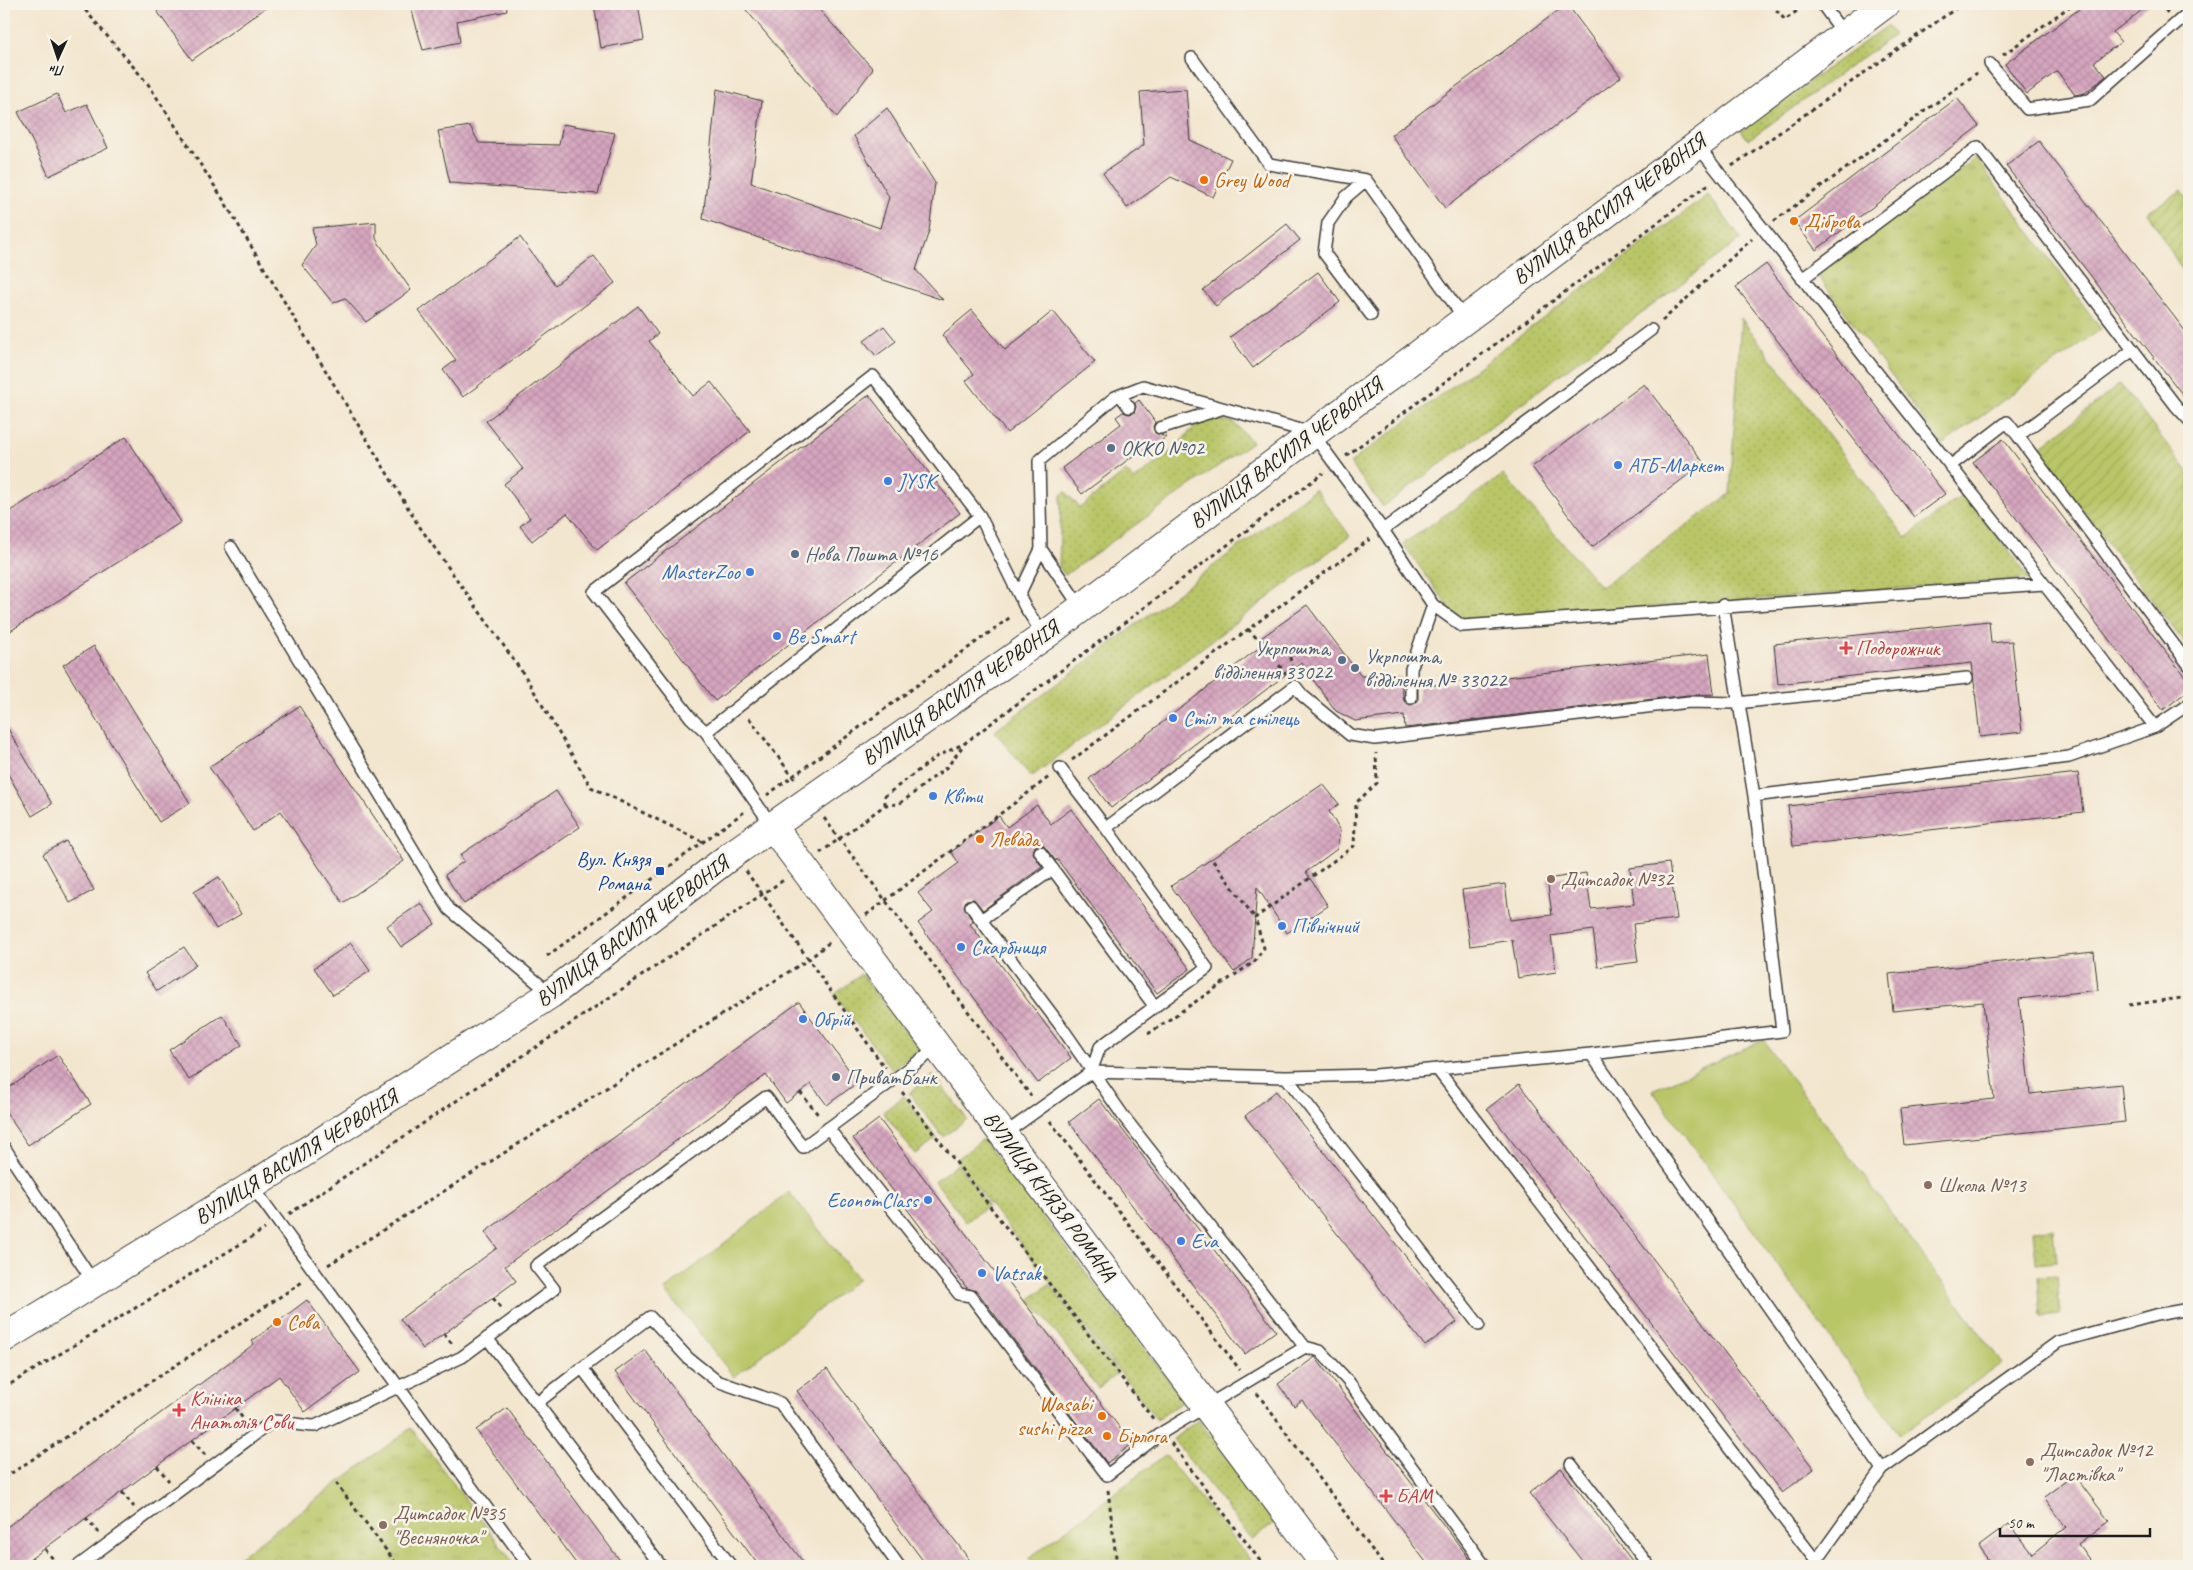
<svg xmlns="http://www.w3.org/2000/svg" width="2193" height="1570" font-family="Caveat,sans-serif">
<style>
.grass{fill:url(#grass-dots);stroke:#6a7142}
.park{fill:url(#park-tufts);stroke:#6a7142}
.garden{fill:url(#garden-furrows);stroke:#6a7142}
.pitch{fill:#b9c667;stroke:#6a7142}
.building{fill:url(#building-cross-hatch)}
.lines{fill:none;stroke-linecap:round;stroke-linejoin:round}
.lane-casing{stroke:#3c3a37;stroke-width:14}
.secondary-casing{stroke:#3c3a37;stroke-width:30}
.primary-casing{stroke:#3c3a37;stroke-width:30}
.path{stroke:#3c3a37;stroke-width:3;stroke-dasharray:4 4;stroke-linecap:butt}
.lane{stroke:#fff;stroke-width:11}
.secondary{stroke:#fff;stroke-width:28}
.primary{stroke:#fff;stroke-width:28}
.food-dot{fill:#e8710a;stroke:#f7f3e8;stroke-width:2}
.service-dot{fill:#5c6f8a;stroke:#f7f3e8;stroke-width:2}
.shop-dot{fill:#3f7fe0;stroke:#f7f3e8;stroke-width:2}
.health-dot{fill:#e0444e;stroke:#f7f3e8;stroke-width:2}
.transit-dot{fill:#1a4fb4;stroke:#f7f3e8;stroke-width:2}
.education-dot{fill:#8d6e63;stroke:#f7f3e8;stroke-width:2}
.labels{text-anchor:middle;stroke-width:5;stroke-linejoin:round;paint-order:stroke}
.food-label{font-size:21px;fill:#c56008;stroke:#f7f3e8;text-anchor:start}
.street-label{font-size:21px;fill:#1c1c1c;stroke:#f7f3e8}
.service-label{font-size:21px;fill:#4e5e75;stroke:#f7f3e8;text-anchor:start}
.shop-label{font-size:21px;fill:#366cbe;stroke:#f7f3e8;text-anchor:start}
.health-label{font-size:21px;fill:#be3a42;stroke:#f7f3e8;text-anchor:start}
.transit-label{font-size:21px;fill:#164399;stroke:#f7f3e8;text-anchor:end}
.education-label{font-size:21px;fill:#785e54;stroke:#f7f3e8;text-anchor:start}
</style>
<defs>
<pattern id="grass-dots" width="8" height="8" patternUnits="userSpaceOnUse" patternTransform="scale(1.25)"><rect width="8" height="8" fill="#b9c667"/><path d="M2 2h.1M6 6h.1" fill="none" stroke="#9eaa59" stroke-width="1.8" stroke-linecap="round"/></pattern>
<pattern id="park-tufts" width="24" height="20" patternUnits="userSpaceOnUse" patternTransform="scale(1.25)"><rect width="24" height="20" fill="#b9c667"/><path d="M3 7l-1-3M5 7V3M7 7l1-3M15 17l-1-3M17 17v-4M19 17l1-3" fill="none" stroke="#9eaa59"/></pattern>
<pattern id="garden-furrows" width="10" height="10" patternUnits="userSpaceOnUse" patternTransform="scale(1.25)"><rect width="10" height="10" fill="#b9c667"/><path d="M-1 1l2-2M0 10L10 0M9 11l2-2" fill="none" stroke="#9eaa59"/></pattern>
<pattern id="building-cross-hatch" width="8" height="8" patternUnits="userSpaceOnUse" patternTransform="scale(1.25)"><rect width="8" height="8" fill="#d6a6bf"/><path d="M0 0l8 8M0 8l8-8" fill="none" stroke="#b78ea4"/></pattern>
</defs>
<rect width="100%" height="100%" fill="#f7f3e8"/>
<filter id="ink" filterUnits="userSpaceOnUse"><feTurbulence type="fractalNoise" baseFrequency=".02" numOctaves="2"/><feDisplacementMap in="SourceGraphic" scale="10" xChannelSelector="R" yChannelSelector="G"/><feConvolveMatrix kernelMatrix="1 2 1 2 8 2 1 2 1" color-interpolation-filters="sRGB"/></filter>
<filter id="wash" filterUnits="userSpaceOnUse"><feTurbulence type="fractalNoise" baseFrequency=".0096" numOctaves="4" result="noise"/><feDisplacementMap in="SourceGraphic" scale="20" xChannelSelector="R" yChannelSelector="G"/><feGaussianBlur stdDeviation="1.12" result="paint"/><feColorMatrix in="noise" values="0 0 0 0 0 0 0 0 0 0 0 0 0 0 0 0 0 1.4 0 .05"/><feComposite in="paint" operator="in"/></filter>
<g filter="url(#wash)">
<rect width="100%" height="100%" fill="#f3e6cf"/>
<!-- grass -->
<path class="grass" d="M 1887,26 L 1894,35 L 1748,140 L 1741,130 Z
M 1708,195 L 1741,239 L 1383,507 L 1350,463 Z
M 1741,318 L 1906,538 L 1964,493 L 2030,579 L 1459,621 L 1403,544 L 1503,475 L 1601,587 L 1730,494 Z
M 1218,419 L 1233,422 L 1252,442 L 1065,575 L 1059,567 L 1061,495 L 1066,492 L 1080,508 L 1126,471 L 1134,480 C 1148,469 1164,458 1177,446 C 1193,429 1192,423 1218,419 Z
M 1315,489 L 1350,536 L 1031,777 L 995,731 Z
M 861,974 L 920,1049 L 892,1070 L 834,995 Z
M 933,1074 L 967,1119 L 943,1137 L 909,1093 Z
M 904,1096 L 937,1138 L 915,1154 L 883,1112 Z
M 983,1139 L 1184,1400 L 1157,1420 L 956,1160 Z
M 957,1164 L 988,1205 L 966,1222 L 935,1181 Z
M 2053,1229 L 2056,1262 L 2036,1264 L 2033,1230 Z
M 2057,1276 L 2060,1315 L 2041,1317 L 2038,1277 Z
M 1049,1284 L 1118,1373 L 1098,1388 L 1030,1299 Z
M 1198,1420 L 1277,1521 L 1252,1540 L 1173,1439 Z"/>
<!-- park -->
<path class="park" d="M 1976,158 L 2101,329 L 1942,445 L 1817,274 Z
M 411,1428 L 516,1566 L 227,1566 Z
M 1165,1455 L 1255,1566 L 1035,1566 L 1029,1558 Z"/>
<!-- garden -->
<path class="garden" d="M 2182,190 L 2189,203 L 2189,281 L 2147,212 Z
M 2120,384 L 2189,473 L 2189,649 L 2037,450 Z"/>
<!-- pitch -->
<path class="pitch" d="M 1763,1040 L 2002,1363 L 1900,1435 L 1652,1090 Z
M 789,1192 L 858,1279 L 734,1377 L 665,1290 Z"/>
<g id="blocks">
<!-- building -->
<path class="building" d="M 152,4 L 271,4 L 192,60 Z
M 410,4 L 506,4 L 507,11 L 457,21 L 460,42 L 423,50 Z
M 594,4 L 638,4 L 644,40 L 601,48 Z
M 741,4 L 814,4 L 873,69 L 837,117 Z
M 1567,4 L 1621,77 L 1445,208 L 1391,135 Z
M 2086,4 L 2150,4 L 2113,32 L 2121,42 L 2094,62 L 2106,76 L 2085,93 L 2075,95 L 2057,71 L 2027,94 L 2005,64 Z
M 717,89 L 762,101 L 751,183 L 880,228 L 889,197 L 854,136 L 887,108 L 935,183 L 929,231 L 916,270 L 943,300 L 703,219 Z
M 1186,89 L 1190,140 L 1231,159 L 1213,197 L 1171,177 L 1127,208 L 1103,173 L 1144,145 L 1140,92 Z
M 57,94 L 66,113 L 87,104 L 108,148 L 49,176 L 18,112 Z
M 1957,98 L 1979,126 L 1816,250 L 1794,221 Z
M 563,124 L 615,133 L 598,194 L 450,183 L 438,131 L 470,126 L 479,143 L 559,145 Z
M 2039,141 L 2189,336 L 2189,403 L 2006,166 Z
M 376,222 L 376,239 L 411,290 L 366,322 L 345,298 L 333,303 L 302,265 L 316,245 L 312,228 Z
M 1287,224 L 1300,240 L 1216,306 L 1203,290 Z
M 520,237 L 555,285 L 594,256 L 615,283 L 463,397 L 443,370 L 456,360 L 419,311 Z
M 1766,264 L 1945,494 L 1914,517 L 1736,287 Z
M 1318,272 L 1340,302 L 1253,368 L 1230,337 Z
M 638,306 L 658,334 L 649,341 L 693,396 L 711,382 L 750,431 L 597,550 L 567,513 L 532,541 L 520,526 L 530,518 L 504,484 L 523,469 L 486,421 Z
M 972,310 L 1005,350 L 1053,311 L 1095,362 L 1007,433 L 966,381 L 974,374 L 942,335 Z
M 884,326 L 896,341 L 876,356 L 864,341 Z
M 1644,384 L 1704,463 L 1592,547 L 1532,467 Z
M 869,395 L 960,513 L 715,701 L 624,583 Z
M 1139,400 L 1155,422 L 1153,427 L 1155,433 L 1166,437 L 1144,454 L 1141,450 L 1082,494 L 1062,468 L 1121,424 L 1116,417 L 1123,412 L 1129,414 L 1134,413 L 1136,407 L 1135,403 Z
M 126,437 L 181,522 L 4,635 L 4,515 Z
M 2003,439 L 2189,682 L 2189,690 L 2163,710 L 1973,462 Z
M 1307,605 L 1361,676 L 1400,676 L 1404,701 L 1411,705 L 1418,701 L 1418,687 L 1709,654 L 1714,694 L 1688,695 L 1405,728 L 1404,715 L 1355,721 L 1336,711 L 1301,663 L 1111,808 L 1089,779 L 1265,643 L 1261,638 Z
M 1989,621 L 1991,643 L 2012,641 L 2022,732 L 1980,737 L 1972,663 L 1778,684 L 1774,644 Z
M 94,646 L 190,803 L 159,822 L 63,665 Z
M 299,706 L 404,861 L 343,903 L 281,811 L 253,831 L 209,767 Z
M 4,722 L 52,804 L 32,816 L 4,767 Z
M 2078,773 L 2083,812 L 1793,846 L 1788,806 Z
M 1323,784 L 1339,804 L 1329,811 L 1340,831 L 1337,849 L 1306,872 L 1328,906 L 1287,933 L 1257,887 L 1252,958 L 1234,972 L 1171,886 Z
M 556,791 L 580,827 L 464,904 L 445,875 L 464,861 L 460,855 Z
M 1037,805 L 1051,824 L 1071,809 L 1190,969 L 1157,993 L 1057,859 L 1056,861 L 1043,845 L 1035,846 L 1033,853 L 1042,867 L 983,910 L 974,899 L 966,900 L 964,906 L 973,922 L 970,924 L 1071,1058 L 1038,1083 L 918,923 L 933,912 L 918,893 L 959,863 L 951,852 L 999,816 L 1007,827 Z
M 66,841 L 94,890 L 70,903 L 43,854 Z
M 1669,863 L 1677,919 L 1633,924 L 1638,962 L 1598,967 L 1593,930 L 1551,936 L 1556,972 L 1518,978 L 1512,940 L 1470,946 L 1462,890 L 1505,884 L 1510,920 L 1552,915 L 1547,879 L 1586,873 L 1591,909 L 1634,904 L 1630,868 Z
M 219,877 L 241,914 L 216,929 L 194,892 Z
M 421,903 L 435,924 L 401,947 L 387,926 Z
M 351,943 L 370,971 L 333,995 L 314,968 Z
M 184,947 L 196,965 L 157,991 L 145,973 Z
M 2094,952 L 2098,990 L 2019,999 L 2030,1094 L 2121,1084 L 2125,1122 L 1904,1145 L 1900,1109 L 1994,1099 L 1983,1002 L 1893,1011 L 1889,974 Z
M 799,1002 L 858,1082 L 827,1105 L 811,1084 L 786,1103 L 766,1075 L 505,1266 L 516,1281 L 423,1349 L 400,1319 L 497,1248 L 485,1232 Z
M 222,1015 L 242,1045 L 189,1080 L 169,1050 Z
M 58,1055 L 91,1104 L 28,1145 L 4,1109 L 4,1091 Z
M 1519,1084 L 1814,1469 L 1782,1493 L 1487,1109 Z
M 1276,1091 L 1457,1322 L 1425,1346 L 1245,1116 Z
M 1099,1099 L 1276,1331 L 1245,1354 L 1069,1122 Z
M 879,1119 L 998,1276 L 1002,1273 L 1132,1444 L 1107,1463 L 977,1291 L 967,1288 L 853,1138 Z
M 307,1300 L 360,1372 L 305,1412 L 279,1376 L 21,1566 L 4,1566 L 4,1529 L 254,1344 L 252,1341 Z
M 645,1350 L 806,1566 L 759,1566 L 615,1372 Z
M 1315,1357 L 1357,1412 L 1475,1566 L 1429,1566 L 1302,1400 L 1294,1406 L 1278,1384 Z
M 827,1369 L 974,1566 L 927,1566 L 797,1391 Z
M 507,1408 L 624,1566 L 578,1566 L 476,1430 Z
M 1561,1468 L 1578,1490 L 1636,1566 L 1586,1566 L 1529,1493 Z
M 2074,1475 L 2109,1521 L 2078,1544 L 2094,1566 L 1992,1566 L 1978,1547 L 2009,1524 L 2032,1554 L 2066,1527 L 2044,1497 Z"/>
</g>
</g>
<g filter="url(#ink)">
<use href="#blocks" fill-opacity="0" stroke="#3c3a37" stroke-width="1"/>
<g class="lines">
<defs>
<path id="lane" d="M 1822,4 L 1844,34
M 1192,58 L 1269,164 L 1366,180
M 1990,64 L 2027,109 L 2090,100 L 2189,12
M 1697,145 L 2044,584 L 2155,727
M 1802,279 L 1978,147 L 2176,406 L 2189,420
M 1371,315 L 1324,253 L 1328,223 L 1346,197 L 1366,180 L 1464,318
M 2133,350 L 2018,436 L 2189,665
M 1120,395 L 1129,407
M 1160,428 L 1221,409
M 1950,466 L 2007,422 L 2018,436
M 1383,530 L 1651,330
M 231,547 L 449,909 L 551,994
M 1041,549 L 1081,608
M 1019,595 L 1041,549 L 1039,461 L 1115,397 L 1143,386 L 1312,433 L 1383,530 L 1433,605 L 1462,626 L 2044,584
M 1411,698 L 1411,669 L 1433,605
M 706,732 L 980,516 L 1025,607 L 1044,636
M 1060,768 L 1106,828 L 1207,968 L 1100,1047 L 1091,1072
M 1754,796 L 2069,757 L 2155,727 L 2189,704
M 773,827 L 706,732 L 691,718 L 594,592 L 873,376 L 980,516
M 1106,828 L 1295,686 L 1303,696 L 1350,735 L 1375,739 L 1689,702 L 1737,703 L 1967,678
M 1040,852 L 1155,1007
M 971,906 L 981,920
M 1591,1054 L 1782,1031 L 1754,796 L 1723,605
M 1437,1069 L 1816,1561 L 1814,1566
M 1286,1077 L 1479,1325
M 828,1128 L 959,1294 L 971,1296 L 1107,1475 L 1163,1432 L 1305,1347 L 1124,1117 L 1060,1025 L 981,920 L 1053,869
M 1003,1135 L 1091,1072 L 1286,1077 L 1376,1075 L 1591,1054 L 1882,1469 L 2058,1342 L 2156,1315 L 2189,1309
M 4,1147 L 94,1283
M 252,1186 L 529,1566
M 487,1338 L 661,1566
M 1305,1347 L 1320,1351 L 1348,1381 L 1485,1566
M 582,1368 L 650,1317 L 688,1358 L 717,1381 L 780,1403 L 899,1566
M 537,1403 L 582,1368 L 731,1566
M 1571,1464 L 1649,1566
M 78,1566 L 273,1421 C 288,1422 300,1426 315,1426 L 462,1357 L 554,1289 L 536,1266 L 766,1097 L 803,1147 L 938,1047
M 1820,1566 L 1816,1561 L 1882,1469"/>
<path id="secondary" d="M 773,827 L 1326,1566"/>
<path id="primary" d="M 4,1338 L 252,1186 L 551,994 L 734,853 L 1044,636 L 1885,4"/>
</defs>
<!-- lane casing -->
<use href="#lane" class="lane-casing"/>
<!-- secondary casing -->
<use href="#secondary" class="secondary-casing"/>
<!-- primary casing -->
<use href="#primary" class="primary-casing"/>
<!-- path -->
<path class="path" d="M 80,4 L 148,84 L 221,196 L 417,523 L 525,676 L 591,787 L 703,842
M 1771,4 L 1785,20 L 1806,4
M 2160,4 L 2168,13
M 2003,55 L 2073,4
M 1732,166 L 1962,4
M 1774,221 L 1977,73
M 1662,321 L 1752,239
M 1346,456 L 1709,184
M 1248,629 L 1263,645
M 1290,657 L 1292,671
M 1279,665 L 1286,674
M 749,718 L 796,781
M 1072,760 L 1370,539
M 767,795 L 1012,616
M 885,805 L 885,796 L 936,757 L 965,743
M 824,818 L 1031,1096
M 820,853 L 885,805 L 899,804 L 910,796 L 948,766 L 965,743 L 1323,473
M 1213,861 L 1255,918
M 746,871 L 885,1068
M 866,915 L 1049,777
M 547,956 L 744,812
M 2129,1005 L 2189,997
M 1148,1034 L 1254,962 L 1264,948 L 1255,918 L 1354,846 L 1356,803 L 1377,783 L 1376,753
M 800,1092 L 820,1117
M 902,1092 L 1154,1420
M 1050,1121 L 1240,1370
M 289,1214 L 785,879
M 328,1265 L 809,959 L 831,941
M 493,1298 L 502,1309
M 444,1334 L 453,1345
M 4,1388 L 265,1229
M 1257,1393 L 1384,1566
M 235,1408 L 247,1424
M 192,1440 L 205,1455
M 1171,1443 L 1264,1566
M 157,1466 L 169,1481
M 4,1478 L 304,1281
M 336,1483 L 398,1566
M 1108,1490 L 1117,1566
M 122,1492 L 134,1507
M 86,1518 L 99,1533
M 45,1549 L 59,1566"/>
<!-- lane -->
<use href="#lane" class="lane"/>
<!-- secondary -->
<use href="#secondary" class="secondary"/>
<!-- primary -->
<use href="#primary" class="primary"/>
</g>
</g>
<!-- markers -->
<g class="food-dot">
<circle cx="1204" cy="180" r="5"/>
<circle cx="1794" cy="221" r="5"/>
<circle cx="980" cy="839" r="5"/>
<circle cx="277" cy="1322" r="5"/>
<circle cx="1102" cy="1416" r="5"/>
<circle cx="1107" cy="1436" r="5"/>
</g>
<g class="service-dot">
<circle cx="1111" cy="448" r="5"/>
<circle cx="795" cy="554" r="5"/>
<circle cx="1342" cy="660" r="5"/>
<circle cx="1355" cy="668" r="5"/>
<circle cx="836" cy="1077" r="5"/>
</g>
<g class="shop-dot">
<circle cx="1618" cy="465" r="5"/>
<circle cx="888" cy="481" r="5"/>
<circle cx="750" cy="572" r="5"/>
<circle cx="777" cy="636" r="5"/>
<circle cx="1173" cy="718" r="5"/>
<circle cx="933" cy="796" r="5"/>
<circle cx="1282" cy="926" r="5"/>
<circle cx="961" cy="947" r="5"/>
<circle cx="803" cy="1019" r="5"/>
<circle cx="928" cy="1200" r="5"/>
<circle cx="1181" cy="1241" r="5"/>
<circle cx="982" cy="1273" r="5"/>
</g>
<g class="health-dot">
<path d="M1843.5 640.5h5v5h5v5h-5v5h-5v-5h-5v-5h5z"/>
<path d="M176.5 1402.5h5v5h5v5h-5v5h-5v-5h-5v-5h5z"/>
<path d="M1383.5 1488.5h5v5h5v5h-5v5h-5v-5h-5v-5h5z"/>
</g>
<rect class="transit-dot" x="655" y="866" width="10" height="10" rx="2.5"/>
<g class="education-dot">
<circle cx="1551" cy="879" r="5"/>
<circle cx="1928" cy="1185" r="5"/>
<circle cx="2030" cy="1462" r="5"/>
<circle cx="383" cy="1525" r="5"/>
</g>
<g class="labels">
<!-- food labels -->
<g class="food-label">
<text x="1214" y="187">Grey Wood</text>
<text x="1804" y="228">Діброва</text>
<text x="990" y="846">Левада</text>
<text x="287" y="1329">Сова</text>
<text x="1092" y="1411" text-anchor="end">Wasabi<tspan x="1092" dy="24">sushi pizza</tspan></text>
<text x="1117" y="1443">Бірлога</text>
</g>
<!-- street labels -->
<g class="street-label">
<text transform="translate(1609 209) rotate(-37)" y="7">ВУЛИЦЯ ВАСИЛЯ ЧЕРВОНІЯ</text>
<text transform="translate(1286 453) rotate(-37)" y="7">ВУЛИЦЯ ВАСИЛЯ ЧЕРВОНІЯ</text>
<text transform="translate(960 693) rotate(-35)" y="7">ВУЛИЦЯ ВАСИЛЯ ЧЕРВОНІЯ</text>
<text transform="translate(632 931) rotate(-37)" y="7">ВУЛИЦЯ ВАСИЛЯ ЧЕРВОНІЯ</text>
<text transform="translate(296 1157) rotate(-32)" y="7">ВУЛИЦЯ ВАСИЛЯ ЧЕРВОНІЯ</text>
<text transform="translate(1050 1196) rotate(53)" y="7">ВУЛИЦЯ КНЯЗЯ РОМАНА</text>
</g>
<!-- service labels -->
<g class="service-label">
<text x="1121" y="455">ОККО №02</text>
<text x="805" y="561">Нова Пошта №16</text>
<text x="1332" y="655" text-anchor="end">Укрпошта,<tspan x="1332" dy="24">відділення 33022</tspan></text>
<text x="1365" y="663">Укрпошта,<tspan x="1365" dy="24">відділення № 33022</tspan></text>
<text x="846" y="1084">ПриватБанк</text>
</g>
<!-- shop labels -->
<g class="shop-label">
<text x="1628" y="472">АТБ-Маркет</text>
<text x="898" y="488">JYSK</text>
<text x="740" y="579" text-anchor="end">MasterZoo</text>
<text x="787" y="643">Be Smart</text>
<text x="1183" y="725">Стіл та стілець</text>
<text x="943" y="803">Квiти</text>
<text x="1292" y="933">Північний</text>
<text x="971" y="954">Скарбниця</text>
<text x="813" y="1026">Обрій</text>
<text x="918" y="1207" text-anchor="end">EconomClass</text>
<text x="1191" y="1248">Eva</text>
<text x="992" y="1280">Vatsak</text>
</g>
<!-- health labels -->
<g class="health-label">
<text x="1856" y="655">Подорожник</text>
<text x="190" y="1405">Клініка<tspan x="190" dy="24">Анатолія Сови</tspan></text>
<text x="1396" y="1503">БАМ</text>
</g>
<!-- transit labels -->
<g class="transit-label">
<text x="650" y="866">Вул. Князя<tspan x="650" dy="24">Романа</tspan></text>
</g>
<!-- education labels -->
<g class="education-label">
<text x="1561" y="886">Дитсадок №32</text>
<text x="1938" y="1192">Школа №13</text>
<text x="2040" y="1457">Дитсадок №12<tspan x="2040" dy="24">"Ластівка"</tspan></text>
<text x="393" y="1520">Дитсадок №35<tspan x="393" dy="24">"Весняночка"</tspan></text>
</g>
</g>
<!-- margin -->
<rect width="2193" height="1570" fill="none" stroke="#f7f3e8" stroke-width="20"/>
<!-- north arrow -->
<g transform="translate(58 58) rotate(183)" stroke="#f7f3e8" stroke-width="4" paint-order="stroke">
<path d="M0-4L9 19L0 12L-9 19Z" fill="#1c1c1c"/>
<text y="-8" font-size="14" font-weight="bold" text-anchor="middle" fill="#1c1c1c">Пн</text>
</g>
<!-- scale -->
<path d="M2000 1528v8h150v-8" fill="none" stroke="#1c1c1c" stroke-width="2.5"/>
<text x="2008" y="1528" font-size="15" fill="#1c1c1c" stroke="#f7f3e8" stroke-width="4" paint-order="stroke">50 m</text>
</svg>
